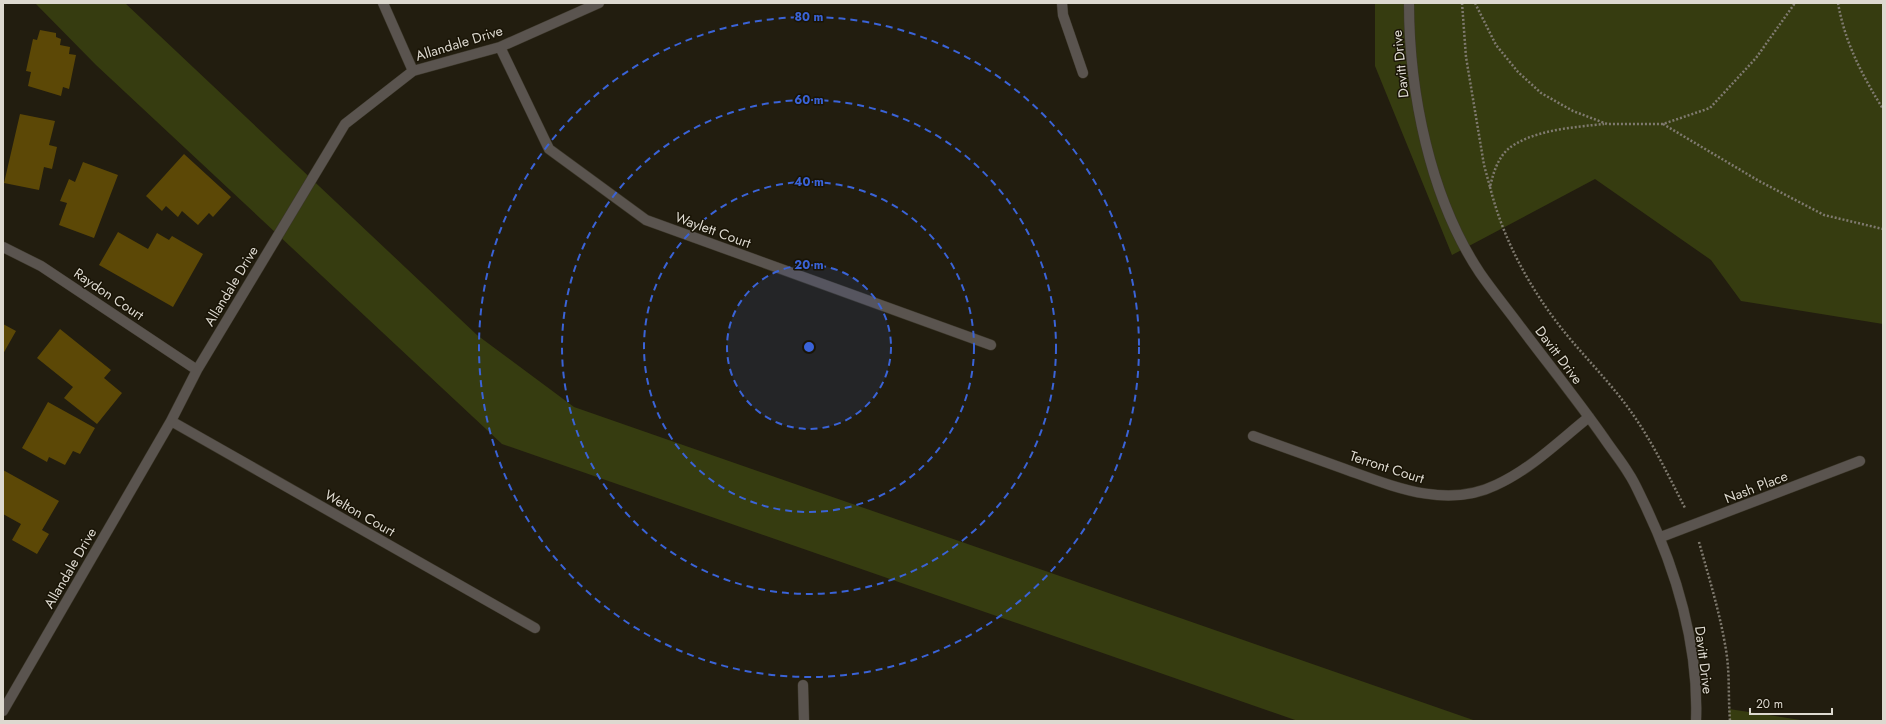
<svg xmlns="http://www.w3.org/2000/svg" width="1886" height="724" font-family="Jost,sans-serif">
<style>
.green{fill:#363c10}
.building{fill:#5c4806}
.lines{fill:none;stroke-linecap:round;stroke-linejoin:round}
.street-casing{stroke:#3c372a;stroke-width:11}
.path{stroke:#7f7a6f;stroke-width:2.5;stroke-dasharray:2 2;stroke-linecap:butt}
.street{stroke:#5a544f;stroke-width:10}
.ring{fill:none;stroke:#3a63d7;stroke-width:2;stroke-dasharray:7 5}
.labels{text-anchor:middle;stroke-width:3;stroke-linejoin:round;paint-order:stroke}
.street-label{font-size:14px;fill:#ddd9d0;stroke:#191406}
.centre{fill:#3a63d7;stroke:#191406;stroke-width:2}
.ring-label{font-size:12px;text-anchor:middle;font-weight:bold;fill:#3a63d7;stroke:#191406;stroke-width:3;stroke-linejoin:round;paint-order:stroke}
</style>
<rect width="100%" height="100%" fill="#221d0f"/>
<!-- green -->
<path class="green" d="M 35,3 L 125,3 L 477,335 L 574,407 L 1476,721 L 1298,721 L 502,444 L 96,65 Z
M 1375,3 L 1883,3 L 1883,324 L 1741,301 L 1711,260 L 1595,179 L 1452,255 L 1375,66 Z
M 1729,709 L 1807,721 L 1730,721 Z"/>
<!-- building -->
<path class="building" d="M 40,30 L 56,33 L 56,37 L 61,39 L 60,45 L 70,47 L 69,54 L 76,55 L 69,89 L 63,87 L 61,96 L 28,86 L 31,72 L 26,71 L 33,39 L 37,40 Z
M 20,114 L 55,121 L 49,145 L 57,147 L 52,169 L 44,167 L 39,190 L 4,183 Z
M 184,154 L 231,197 L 213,217 L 209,213 L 198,225 L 182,211 L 178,217 L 166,206 L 162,211 L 146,196 Z
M 83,162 L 118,175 L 94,238 L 59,225 L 67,203 L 60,201 L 69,179 L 75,182 Z
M 118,232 L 148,249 L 157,233 L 169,240 L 172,236 L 203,254 L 173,307 L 99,265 Z
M 3,324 L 16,331 L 3,354 Z
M 60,329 L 111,370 L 104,378 L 122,393 L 97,424 L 64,398 L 73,387 L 37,358 Z
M 48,402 L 95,428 L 80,454 L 73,451 L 65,465 L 49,457 L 47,462 L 22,448 Z
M 3,470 L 59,501 L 42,530 L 49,534 L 37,554 L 12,540 L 21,524 L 3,514 Z"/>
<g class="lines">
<defs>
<path id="street" d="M 383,3 L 413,71
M 1062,3 L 1063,15 L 1083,73
M 1409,3 C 1409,92 1430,198 1480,273 C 1491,289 1504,305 1516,321 C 1545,360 1576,398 1604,438 C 1612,450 1622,462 1629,474 C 1635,483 1639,493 1644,503 C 1676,569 1699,646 1696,721
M 500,47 L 549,149 L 646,220 L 991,345
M 3,247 L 41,266 L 197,370
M 171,421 L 535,628
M 1253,436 C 1283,447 1312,457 1342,468 C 1390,485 1445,510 1496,485 C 1531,469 1559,441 1589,417
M 1661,537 L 1860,461
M 803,685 L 804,721
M 3,711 L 171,421 L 197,370 L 345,124 L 413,71 L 500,47 L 599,3"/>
</defs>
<!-- street casing -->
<use href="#street" class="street-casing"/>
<!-- path -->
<path class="path" d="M 1462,3 L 1466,57 L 1484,165 L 1490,187 C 1493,174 1497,160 1507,150 C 1530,130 1575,127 1604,124
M 1475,3 L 1496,45 L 1518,72 L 1541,93 L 1573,111 L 1607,124 L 1663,124 L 1710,108 L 1756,58 L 1795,3
M 1838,3 C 1845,43 1862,75 1883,109
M 1663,124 L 1759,181 L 1824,215 L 1883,229
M 1490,187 C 1503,239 1529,287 1562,329 C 1585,358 1613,385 1634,416 C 1654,445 1669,477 1685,508
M 1699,542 C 1709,578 1720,613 1726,650 C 1730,674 1728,697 1730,721"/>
<!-- street -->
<use href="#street" class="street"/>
</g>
<!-- distance rings -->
<circle cx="809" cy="347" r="82" fill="#3a63d7" fill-opacity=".12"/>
<g class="ring">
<circle cx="809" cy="347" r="82"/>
<circle cx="809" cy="347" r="165"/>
<circle cx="809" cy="347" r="247"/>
<circle cx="809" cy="347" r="330"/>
</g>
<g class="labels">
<!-- street labels -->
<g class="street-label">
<text transform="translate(459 43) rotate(-17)" y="5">Allandale Drive</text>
<text transform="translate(1400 64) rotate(-96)" y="5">Davitt Drive</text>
<text transform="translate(713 230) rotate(20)" y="5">Waylett Court</text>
<text transform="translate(231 286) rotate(-59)" y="5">Allandale Drive</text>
<text transform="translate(109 294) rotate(34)" y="5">Raydon Court</text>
<text transform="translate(1559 355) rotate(53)" y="5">Davitt Drive</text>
<text transform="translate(1387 467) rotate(18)" y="5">Terront Court</text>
<text transform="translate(1756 487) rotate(-21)" y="5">Nash Place</text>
<text transform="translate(360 513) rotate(30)" y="5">Welton Court</text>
<text transform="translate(70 568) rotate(-60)" y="5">Allandale Drive</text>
<text transform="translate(1704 660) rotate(83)" y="5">Davitt Drive</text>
</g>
</g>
<circle cx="809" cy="347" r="6" class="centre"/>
<g class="ring-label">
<text x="809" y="21">80 m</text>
<text x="809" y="104">60 m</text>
<text x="809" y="186">40 m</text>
<text x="809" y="269">20 m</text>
</g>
<!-- border -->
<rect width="1886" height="724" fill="none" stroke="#ddd9d0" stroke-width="8"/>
<!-- scale -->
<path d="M1750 708v6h82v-6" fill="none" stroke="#ddd9d0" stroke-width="2"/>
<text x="1756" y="708" font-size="12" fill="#ddd9d0" stroke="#191406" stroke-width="3" paint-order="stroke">20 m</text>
</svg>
